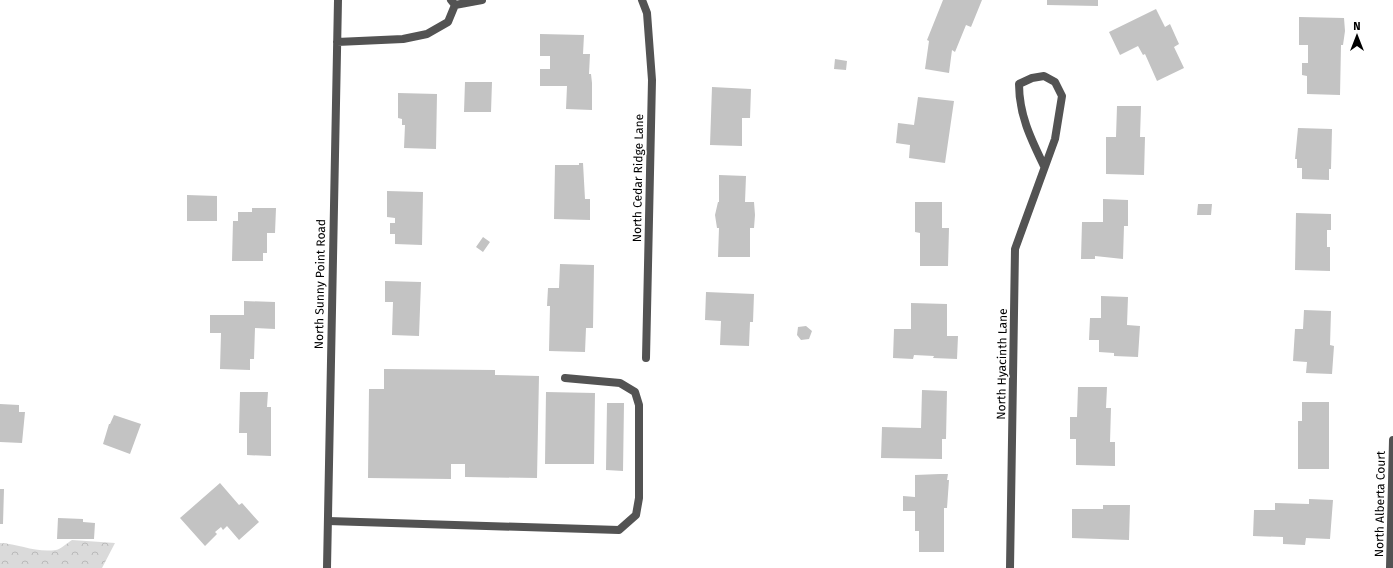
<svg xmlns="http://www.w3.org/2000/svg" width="1393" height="568" font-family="'Fira Sans',sans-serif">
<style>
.forest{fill:url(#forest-crowns)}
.building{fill:#c3c3c3}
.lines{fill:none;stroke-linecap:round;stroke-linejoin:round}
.service{stroke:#535353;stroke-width:8}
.minor{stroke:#535353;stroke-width:8}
.labels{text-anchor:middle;stroke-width:3;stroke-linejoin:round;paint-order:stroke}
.street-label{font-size:12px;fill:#000;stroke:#fff}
</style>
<defs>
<pattern id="forest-crowns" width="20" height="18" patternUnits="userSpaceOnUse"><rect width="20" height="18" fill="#dadada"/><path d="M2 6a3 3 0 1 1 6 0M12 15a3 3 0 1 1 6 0" fill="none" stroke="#b9b9b9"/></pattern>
</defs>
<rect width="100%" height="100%" fill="#fff"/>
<!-- forest -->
<path class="forest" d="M 72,540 L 115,543 L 102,568 L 0,568 L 0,543 C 19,544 36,553 56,550 C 61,549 67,543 72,540 Z"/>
<!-- building -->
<path class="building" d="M 943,0 L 982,0 L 971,27 L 966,25 L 955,52 L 952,50 L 949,73 L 925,69 L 929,41 L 927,40 Z
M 1047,0 L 1098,0 L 1098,6 L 1047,5 Z
M 1156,9 L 1165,27 L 1170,24 L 1179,44 L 1174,47 L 1184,68 L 1157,81 L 1145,54 L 1143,55 L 1138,46 L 1120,55 L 1109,32 Z
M 1299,17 L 1344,18 L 1345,31 L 1343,45 L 1341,45 L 1340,95 L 1307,94 L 1307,76 L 1302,75 L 1302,63 L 1308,63 L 1308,45 L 1299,45 Z
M 540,34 L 584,35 L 583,54 L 590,54 L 589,74 L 591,74 L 592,83 L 592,110 L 566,109 L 567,86 L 540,86 L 540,69 L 550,69 L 550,56 L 540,56 Z
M 835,59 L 847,61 L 846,70 L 834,69 Z
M 465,82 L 492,82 L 491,112 L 464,112 Z
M 712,87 L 751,89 L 750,118 L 742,118 L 742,146 L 710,145 Z
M 398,93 L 437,94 L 436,149 L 404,148 L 405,125 L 402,125 L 402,119 L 398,118 Z
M 918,97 L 954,101 L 945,163 L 909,158 L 910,145 L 896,143 L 898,123 L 914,125 Z
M 1117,106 L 1141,106 L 1140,137 L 1145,137 L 1144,175 L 1106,174 L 1106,137 L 1116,137 Z
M 1298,128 L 1332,129 L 1331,169 L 1329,169 L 1329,180 L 1302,179 L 1302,168 L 1297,168 L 1297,159 L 1295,159 Z
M 579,163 L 583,163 L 585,199 L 590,199 L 590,220 L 554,219 L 555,165 L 579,165 Z
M 719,175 L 746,176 L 745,202 L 754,202 L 755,215 L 754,228 L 750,228 L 750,257 L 718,257 L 719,228 L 717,228 L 715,215 L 718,202 L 719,202 Z
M 387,191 L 423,192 L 422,245 L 395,244 L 395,234 L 390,234 L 390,223 L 395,223 L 395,218 L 387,217 Z
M 187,195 L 217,196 L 217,221 L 187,221 Z
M 1103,199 L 1128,200 L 1128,226 L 1124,226 L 1123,259 L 1095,256 L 1095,259 L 1081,259 L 1082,222 L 1103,222 Z
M 915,202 L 942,202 L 942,228 L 949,228 L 948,266 L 920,266 L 920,233 L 915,232 Z
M 1198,204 L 1212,204 L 1211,215 L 1197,215 Z
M 252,208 L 276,208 L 275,233 L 267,233 L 267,253 L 263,253 L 263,261 L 232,261 L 233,221 L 238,221 L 238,212 L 252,212 Z
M 1296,213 L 1331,214 L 1331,230 L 1327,230 L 1327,247 L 1330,247 L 1330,271 L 1295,270 Z
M 483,237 L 490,242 L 483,252 L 476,247 Z
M 560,264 L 594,265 L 593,328 L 586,328 L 585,352 L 549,351 L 550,306 L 547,306 L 548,288 L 559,288 Z
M 385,281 L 421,282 L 419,336 L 392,335 L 393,302 L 385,302 Z
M 706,292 L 754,294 L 753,322 L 750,322 L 749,346 L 720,345 L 721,321 L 705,320 Z
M 1101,296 L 1128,297 L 1127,325 L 1140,326 L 1138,357 L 1114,356 L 1114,353 L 1099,352 L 1099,340 L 1089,340 L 1090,318 L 1101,318 Z
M 244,301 L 275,302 L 275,329 L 255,328 L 254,359 L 250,359 L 250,370 L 220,369 L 221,333 L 210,333 L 210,315 L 244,315 Z
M 911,303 L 947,304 L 947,336 L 958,336 L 957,359 L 933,358 L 934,356 L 914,355 L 913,359 L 893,358 L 894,329 L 911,329 Z
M 1304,310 L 1331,311 L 1330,345 L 1334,346 L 1332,374 L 1306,373 L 1307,362 L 1293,361 L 1295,329 L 1303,329 Z
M 806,326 L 812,331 L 809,339 L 801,340 L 797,335 L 798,327 Z
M 384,369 L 495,370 L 495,375 L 539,376 L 537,478 L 465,477 L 465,464 L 451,464 L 451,479 L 368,478 L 369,389 L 384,389 Z
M 1078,387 L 1107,387 L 1106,408 L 1111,408 L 1110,442 L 1115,442 L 1115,466 L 1076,465 L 1076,439 L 1070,439 L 1070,417 L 1077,417 Z
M 922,390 L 947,391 L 946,439 L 942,439 L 942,459 L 881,458 L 882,427 L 921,428 Z
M 240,392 L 268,392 L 267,407 L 271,407 L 271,456 L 247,455 L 247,433 L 239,433 Z
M 546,392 L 595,393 L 594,464 L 545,464 Z
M 1302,402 L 1329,402 L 1329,469 L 1298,469 L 1298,421 L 1302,421 Z
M 607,403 L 624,403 L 623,471 L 606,470 Z
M 0,404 L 19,405 L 19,412 L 25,412 L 22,443 L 0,442 Z
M 114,415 L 141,424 L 130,454 L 103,444 L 109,424 L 110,424 Z
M 940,474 L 948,474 L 947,480 L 949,480 L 947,508 L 944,508 L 944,552 L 919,552 L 919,531 L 915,531 L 915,511 L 903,511 L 903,496 L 915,497 L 915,475 Z
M 220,483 L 239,505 L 242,503 L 259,522 L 239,540 L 227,526 L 223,530 L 221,527 L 215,532 L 217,534 L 205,546 L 180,518 Z
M 0,489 L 4,489 L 3,524 L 0,524 Z
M 1309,499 L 1333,500 L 1330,539 L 1306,538 L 1305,545 L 1283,544 L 1283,537 L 1253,536 L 1254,510 L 1275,510 L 1275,503 L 1309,504 Z
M 1103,505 L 1130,505 L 1129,540 L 1072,538 L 1072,509 L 1103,509 Z
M 58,518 L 83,519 L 83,522 L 95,523 L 94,539 L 57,539 Z"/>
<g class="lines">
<!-- service -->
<path class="service" d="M 328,521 L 619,530 L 636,515 L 639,498 L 639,405 L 635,392 L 620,383 L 565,378"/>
<!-- minor -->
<path class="minor" d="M 642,0 L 647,13 L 652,80 L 646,358
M 455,5 L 482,0
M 337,42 L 403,39 L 427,34 L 448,22 L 455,5 L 451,0
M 327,568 L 338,0
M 1010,568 L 1015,249 L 1055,139 L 1062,96 L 1055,82 L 1044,76 L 1032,78 L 1019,84 C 1019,115 1031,139 1044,166
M 1390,568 L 1393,440"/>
</g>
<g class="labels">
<!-- street labels -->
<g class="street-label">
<text transform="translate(638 178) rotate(-89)" y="4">North Cedar Ridge Lane</text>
<text transform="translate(320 284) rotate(-89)" y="4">North Sunny Point Road</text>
<text transform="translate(1002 364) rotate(-89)" y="4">North Hyacinth Lane</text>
<text transform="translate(1380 504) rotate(-89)" y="4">North Alberta Court</text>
</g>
</g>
<!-- north arrow -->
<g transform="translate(1357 36)" stroke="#ffffff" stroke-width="3" paint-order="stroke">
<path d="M0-3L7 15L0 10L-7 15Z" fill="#000000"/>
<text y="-6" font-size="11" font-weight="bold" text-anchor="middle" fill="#000000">N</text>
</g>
</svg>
